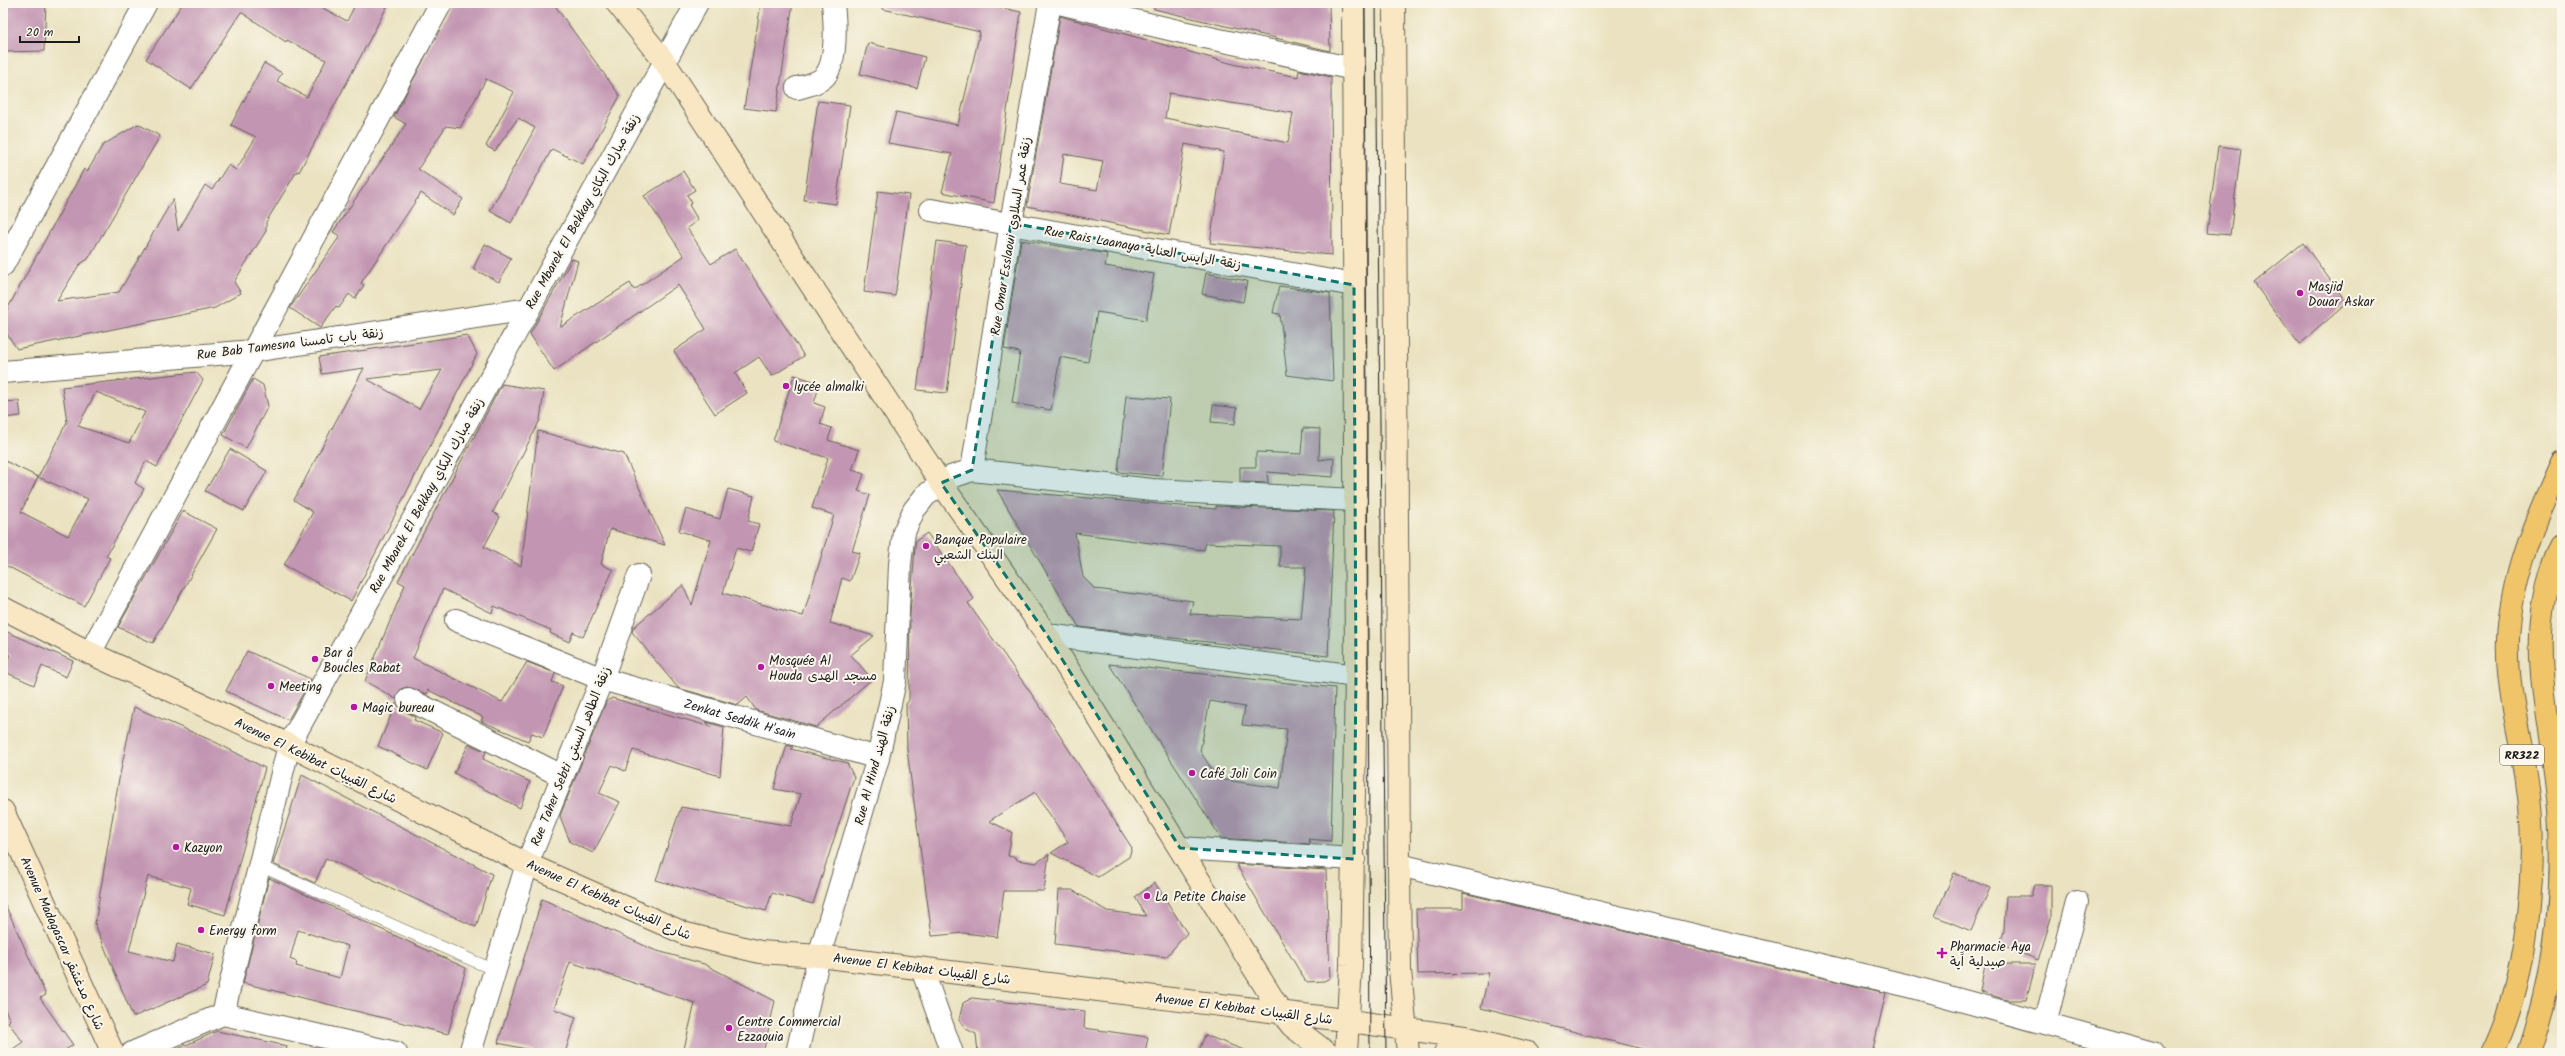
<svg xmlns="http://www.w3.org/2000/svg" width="2565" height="1056" font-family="Kalam,'Playpen Sans Arabic',sans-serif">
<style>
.building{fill:#c296b2;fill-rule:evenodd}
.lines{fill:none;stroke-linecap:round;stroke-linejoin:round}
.lane-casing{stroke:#646155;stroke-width:12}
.street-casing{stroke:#646155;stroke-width:24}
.secondary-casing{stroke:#646155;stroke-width:24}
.primary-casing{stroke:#646155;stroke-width:24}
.lane{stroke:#fff;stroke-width:11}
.street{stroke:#fff;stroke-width:22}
.secondary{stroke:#f9e7c3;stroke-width:22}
.primary{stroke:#f0c469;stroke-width:22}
.tram{stroke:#1c1c1c;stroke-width:1}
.marked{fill:#0f766e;fill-opacity:0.2;stroke:#0f766e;stroke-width:3;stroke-dasharray:8 5;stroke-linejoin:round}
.poi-dot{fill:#b5179e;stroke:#fbf7ec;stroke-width:1.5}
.labels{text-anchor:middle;stroke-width:4;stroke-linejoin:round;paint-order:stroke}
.shield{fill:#fbf7ec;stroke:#5f5e5a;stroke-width:1}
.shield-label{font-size:12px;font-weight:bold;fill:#1c1c1c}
.street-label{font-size:13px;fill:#1c1c1c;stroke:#fbf7ec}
.poi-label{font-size:13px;fill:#1c1c1c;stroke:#fbf7ec;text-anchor:start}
</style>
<rect width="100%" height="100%" fill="#fbf7ec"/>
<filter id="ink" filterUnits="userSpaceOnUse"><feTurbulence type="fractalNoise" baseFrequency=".025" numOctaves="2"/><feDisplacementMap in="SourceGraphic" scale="8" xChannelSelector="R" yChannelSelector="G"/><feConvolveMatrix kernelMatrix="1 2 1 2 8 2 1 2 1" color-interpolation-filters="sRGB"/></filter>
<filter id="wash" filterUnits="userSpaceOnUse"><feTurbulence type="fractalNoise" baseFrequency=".012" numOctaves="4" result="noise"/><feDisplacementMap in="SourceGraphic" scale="16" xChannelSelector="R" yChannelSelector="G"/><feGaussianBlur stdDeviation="0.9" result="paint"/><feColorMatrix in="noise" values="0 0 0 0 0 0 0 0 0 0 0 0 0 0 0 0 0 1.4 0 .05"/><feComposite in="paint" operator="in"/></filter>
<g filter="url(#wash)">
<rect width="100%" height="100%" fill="#eae2c0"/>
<g id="blocks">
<!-- building -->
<path class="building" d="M 5,3 L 46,3 L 44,51 L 3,52 Z
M 183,3 L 313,3 L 347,21 L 356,3 L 389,3 L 299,172 L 297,171 L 266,222 L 266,231 L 234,282 L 241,293 L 215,308 L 17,349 L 3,328 L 3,317 L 84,169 L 87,172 L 103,145 L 138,124 L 160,136 L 88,259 L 79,265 L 57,301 L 119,292 L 173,199 L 178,231 L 205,185 L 212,190 L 228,165 L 236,170 L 256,137 L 231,125 L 264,63 L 282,73 L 277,81 L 307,97 L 326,60 L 287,40 L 286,42 L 241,12 L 191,89 L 146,59 Z
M 453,3 L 553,3 L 620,96 L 583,164 L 552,149 L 511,223 L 490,211 L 535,128 L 518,118 L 495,151 L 486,146 L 514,92 L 486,79 L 460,128 L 446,126 L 418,169 L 463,199 L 453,215 L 421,193 L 361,283 L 364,285 L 355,299 L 349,294 L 339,308 L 336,306 L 320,328 L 290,308 L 340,236 L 333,232 L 406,124 L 394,117 Z
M 761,3 L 793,3 L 776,112 L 744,108 Z
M 883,3 L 979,3 L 1021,12 L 994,203 L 942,192 L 952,154 L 888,143 L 896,112 L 958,125 L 980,32 L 883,9 Z
M 1154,3 L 1329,3 L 1330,51 L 1154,9 Z
M 1060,16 L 1237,65 L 1298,77 L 1299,70 L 1331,77 L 1332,255 L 1210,243 L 1224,152 L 1185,144 L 1169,235 L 1027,206 ZM 1169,93 L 1293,113 L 1288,143 L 1165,118 ZM 1064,154 L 1103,161 L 1097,190 L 1060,184 Z
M 868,43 L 925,57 L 917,88 L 860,74 Z
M 818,101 L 850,105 L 836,204 L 804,200 Z
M 2218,146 L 2241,149 L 2230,235 L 2207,233 Z
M 683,171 L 695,190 L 687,195 L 692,203 L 689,205 L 698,220 L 687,228 L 711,264 L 735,249 L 804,356 L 772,376 L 759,357 L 735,373 L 747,393 L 715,414 L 674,351 L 706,329 L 678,285 L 554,371 L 530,334 L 572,259 L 578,261 L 560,327 L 630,283 L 634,290 L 684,256 L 644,196 Z
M 878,191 L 909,195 L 895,296 L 864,292 Z
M 1021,240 L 1107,254 L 1105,266 L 1154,274 L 1146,320 L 1097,312 L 1088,362 L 1060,357 L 1051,410 L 1012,403 L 1020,352 L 1004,349 Z
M 937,241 L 966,245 L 947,393 L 917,390 Z
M 2303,243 L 2347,303 L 2299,345 L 2254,283 Z
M 485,244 L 511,258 L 499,282 L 473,269 Z
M 1206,273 L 1247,281 L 1243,302 L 1202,294 Z
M 1279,286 L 1330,293 L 1333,381 L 1287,375 L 1280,314 L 1273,313 Z
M 467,335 L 477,354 L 351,601 L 284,565 L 313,512 L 294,500 L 364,368 L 322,374 L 319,357 ZM 442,370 L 419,409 L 367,379 Z
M 196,372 L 203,380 L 157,467 L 146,461 L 135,483 L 144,489 L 106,556 L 110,558 L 84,606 L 3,564 L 3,460 L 38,477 L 67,422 L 62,387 ZM 96,392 L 145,412 L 129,443 L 78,426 ZM 38,477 L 88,499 L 68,536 L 21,512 Z
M 794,375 L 820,383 L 814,403 L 825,407 L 820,424 L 832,428 L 828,440 L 859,450 L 852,470 L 864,474 L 858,491 L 870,495 L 852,551 L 860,553 L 850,581 L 842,578 L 830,623 L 874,636 L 851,655 L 872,679 L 816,727 L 756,710 L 747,697 L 738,705 L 678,688 L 632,632 L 634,627 L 683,585 L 692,605 L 711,540 L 679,531 L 686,509 L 720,519 L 728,489 L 754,496 L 748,521 L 759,524 L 751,552 L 736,548 L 723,593 L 803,616 L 834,515 L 812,508 L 828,458 L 773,441 Z
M 253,379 L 263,385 L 268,406 L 246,448 L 223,435 Z
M 502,384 L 544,391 L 540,420 L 493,512 L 500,517 L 484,547 L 521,566 L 538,431 L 624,454 L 665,545 L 610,529 L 601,564 L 613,570 L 583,637 L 573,632 L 569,642 L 550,633 L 551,630 L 494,606 L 492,613 L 443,589 L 413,658 L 502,702 L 527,662 L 555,673 L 552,682 L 563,686 L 543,737 L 532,733 L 528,741 L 481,721 L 483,717 L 428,690 L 427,694 L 407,687 L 401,689 L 396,699 L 365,681 L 405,585 L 398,581 Z
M 1126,396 L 1170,399 L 1162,476 L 1118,472 Z
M 19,401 L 21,416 L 3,418 L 3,402 Z
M 1213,405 L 1237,408 L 1235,424 L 1211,422 Z
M 1303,428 L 1320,429 L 1319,460 L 1334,458 L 1333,477 L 1267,472 L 1268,483 L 1240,482 L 1240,467 L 1256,467 L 1256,452 L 1301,454 Z
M 230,449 L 267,471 L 244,511 L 205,491 Z
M 997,490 L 1216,509 L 1216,506 L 1238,507 L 1334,511 L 1328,656 L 1079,627 ZM 1075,533 L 1204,550 L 1206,543 L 1280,546 L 1280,567 L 1306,567 L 1301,619 L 1190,614 L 1193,601 L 1095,589 L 1083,577 Z
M 183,511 L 217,529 L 153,643 L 118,627 Z
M 927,533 L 974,599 L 968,603 L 1053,725 L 1132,848 L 1129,857 L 1098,877 L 1051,853 L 1068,842 L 1035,792 L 989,821 L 1012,832 L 1008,856 L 1016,857 L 1017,860 L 1036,863 L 1049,854 L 1044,891 L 1004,891 L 997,937 L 964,933 L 932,936 L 907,750 L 906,704 L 909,700 L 910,614 L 915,547 L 916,541 Z
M 3,630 L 73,661 L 66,677 L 42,666 L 34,685 L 3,671 L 10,655 L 3,652 Z
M 247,651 L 311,679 L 288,720 L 226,691 Z
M 1109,664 L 1335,688 L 1331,841 L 1308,839 L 1311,844 L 1221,838 ZM 1210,701 L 1245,707 L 1242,725 L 1287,729 L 1280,788 L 1218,779 L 1200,751 Z
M 612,698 L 711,727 L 706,722 L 724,727 L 720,776 L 633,750 L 625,771 L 612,765 L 599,793 L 620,802 L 593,853 L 570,842 L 560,816 L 606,702 Z
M 396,703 L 402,710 L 416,717 L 414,720 L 443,733 L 427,770 L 378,746 Z
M 134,707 L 215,742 L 265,768 L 225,915 L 187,904 L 191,888 L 148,876 L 129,951 L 173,962 L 177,944 L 215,954 L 207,985 L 133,1017 L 95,924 L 118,784 Z
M 469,744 L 486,752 L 483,759 L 530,782 L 520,808 L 454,773 Z
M 787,745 L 793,747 L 791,749 L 847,763 L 854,777 L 813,904 L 772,893 L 766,911 L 656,880 L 681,807 L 791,826 L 801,794 L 774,789 Z
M 302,775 L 492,874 L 476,927 L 326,858 L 315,883 L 273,864 Z
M 1236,864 L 1326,870 L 1330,978 L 1324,981 L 1306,982 Z
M 1954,873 L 1990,888 L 1971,931 L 1935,916 Z
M 269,878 L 466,968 L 448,1034 L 243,983 ZM 298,930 L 348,946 L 340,978 L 296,966 L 297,962 L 290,959 Z
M 1155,883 L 1187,933 L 1166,957 L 1055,944 L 1059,890 L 1072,890 L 1107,911 L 1146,916 L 1135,897 Z
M 2034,885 L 2051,885 L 2051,919 L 2038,960 L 2000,944 L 2004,930 L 2006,896 L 2031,896 Z
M 1463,893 L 1886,993 L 1872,1053 L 1658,1053 L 1481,1008 L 1489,973 L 1418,974 L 1416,909 L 1463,909 Z
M 542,899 L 654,950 L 704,964 L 775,1001 L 763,1053 L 683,1053 L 695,1003 L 570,962 L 554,1009 L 576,1017 L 565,1053 L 545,1053 L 498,1043 Z
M 3,900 L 46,995 L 40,998 L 73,1045 L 61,1053 L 7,1053 L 23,1042 L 8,1022 L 10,1020 L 3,1006 Z
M 1985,964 L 2036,964 L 2026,1000 L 2006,1000 L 1980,991 Z
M 972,998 L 1085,1011 L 1084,1028 L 1148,1037 L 1145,1053 L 978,1053 L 976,1034 L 966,1029 L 959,1020 L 963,1003 Z
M 217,1031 L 287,1046 L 286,1053 L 169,1053 Z
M 1205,1035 L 1249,1052 L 1249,1053 L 1198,1053 Z"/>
</g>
</g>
<g filter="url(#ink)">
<use href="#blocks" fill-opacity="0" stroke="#646155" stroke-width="1"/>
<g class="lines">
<defs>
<path id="lane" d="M 260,866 L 494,970"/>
<g id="street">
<path d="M 1059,3 L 1182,32 L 1354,69"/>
<path d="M 797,88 C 805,86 816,84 823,78 C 838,65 835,22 833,3"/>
<path d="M 931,210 L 1354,285"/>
<path d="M 3,265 L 146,3"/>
<path d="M 3,372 L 253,351 L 529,309"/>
<path d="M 972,470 L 1011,223 L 1050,3"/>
<path id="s1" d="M 456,620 L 602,679 L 878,758"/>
<path d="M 1047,635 L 1356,676"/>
<path d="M 90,653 L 441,3"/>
<path d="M 408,699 L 562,776"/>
<path d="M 1180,848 L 1354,859"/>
<path d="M 1399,865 L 1909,986 L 2153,1053"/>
<path d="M 922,969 L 952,1053"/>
<path d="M 223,1014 L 289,745 L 697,3"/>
<path d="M 2045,1023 L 2077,902"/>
<path d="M 132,1053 L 223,1014 L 396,1053"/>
<path d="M 470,1053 L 527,864 L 602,679 L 639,575"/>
<path d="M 797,1053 L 819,956 L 878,758 L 895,681 L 900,564 L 904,532 L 914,510 L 926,495 L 951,477 L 972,470 L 1152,490 L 1356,500"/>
</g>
<path id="secondary" d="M 617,3 L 664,61 L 941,483 L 1047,635 L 1281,1012 L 1292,1026 L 1327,1053
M 1394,3 L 1399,865 L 1400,970 L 1408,1053
M 3,608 L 90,653 L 289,745 L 527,864 L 686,934 L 760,952 L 819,956 L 1336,1019 L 1464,1037 L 1528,1053
M 3,811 L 113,1053
M 1346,1053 L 1351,965 L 1356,676 L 1353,3
M 1445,1053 L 1464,1037"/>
<path id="primary" d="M 2492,1053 C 2528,981 2539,861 2527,781 C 2520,734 2506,687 2508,639 C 2511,575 2536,519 2562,462
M 2529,1053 C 2555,975 2565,891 2559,809 C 2552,715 2520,636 2562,545"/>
</defs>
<!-- lane casing -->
<use href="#lane" class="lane-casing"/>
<!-- street casing -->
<use href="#street" class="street-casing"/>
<!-- secondary casing -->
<use href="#secondary" class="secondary-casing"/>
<!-- primary casing -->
<use href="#primary" class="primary-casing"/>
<!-- lane -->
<use href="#lane" class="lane"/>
<!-- street -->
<use href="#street" class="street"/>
<!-- secondary -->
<use href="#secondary" class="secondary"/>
<!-- primary -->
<use href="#primary" class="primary"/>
<!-- tram -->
<path class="tram" d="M 1365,3 L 1370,1053
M 1376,3 L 1386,1053"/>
</g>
</g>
<!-- marked area -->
<path class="marked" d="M 1011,223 L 1354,285 L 1356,676 L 1354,859 L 1180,848 L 1047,635 L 941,483 L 972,470 Z"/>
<!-- markers -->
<g class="poi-dot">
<circle cx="2300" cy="293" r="4"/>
<circle cx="786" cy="386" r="4"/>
<circle cx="926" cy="546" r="4"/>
<circle cx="315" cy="659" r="4"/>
<circle cx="761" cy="667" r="4"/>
<circle cx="271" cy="686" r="4"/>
<circle cx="354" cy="707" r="4"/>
<circle cx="1192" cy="773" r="4"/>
<circle cx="176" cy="847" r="4"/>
<circle cx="1147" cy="896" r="4"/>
<circle cx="201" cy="930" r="4"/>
<path d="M1940 947h4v4h4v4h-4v4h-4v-4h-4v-4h4z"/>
<circle cx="729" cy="1028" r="4"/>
</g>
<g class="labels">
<!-- shield labels -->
<rect class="shield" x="2500" y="745" width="44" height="20" rx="3"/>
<g class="shield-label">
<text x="2522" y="759">RR322</text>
</g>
<!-- street labels -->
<g class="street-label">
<text transform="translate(582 211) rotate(-61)" y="5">Rue Mbarek El Bekkay زنقة مبارك البكاي</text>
<text transform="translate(1010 236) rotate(-81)" y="5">Rue Omar Esslaoui زنقة عمر السلاوي</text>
<text transform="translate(1143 247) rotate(10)" y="5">Rue Rais Laanaya زنقة الرايس العناية</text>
<text transform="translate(290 343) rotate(-7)" y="5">Rue Bab Tamesna زنقة باب تامسنا</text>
<text transform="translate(426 495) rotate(-61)" y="5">Rue Mbarek El Bekkay زنقة مبارك البكاي</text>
<text dy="5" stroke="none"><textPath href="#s1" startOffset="301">Zenkat Seddik H'sain</textPath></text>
<text transform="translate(570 756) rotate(-68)" y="5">Rue Taher Sebti زنقة الطاهر السبتي</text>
<text transform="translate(316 760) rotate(26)" y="5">Avenue El Kebibat شارع القبيبات</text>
<text transform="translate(874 765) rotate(-75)" y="5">Rue Al Hind زنقة الهند</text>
<text transform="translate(609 899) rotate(24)" y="5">Avenue El Kebibat شارع القبيبات</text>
<text transform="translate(63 943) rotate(66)" y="5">Avenue Madagascar شارع مدغشقر</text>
<text transform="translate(922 968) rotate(7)" y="5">Avenue El Kebibat شارع القبيبات</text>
<text transform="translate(1244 1008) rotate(7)" y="5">Avenue El Kebibat شارع القبيبات</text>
</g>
<!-- poi labels -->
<g class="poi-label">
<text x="2308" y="291">Masjid<tspan x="2308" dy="15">Douar Askar</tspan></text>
<text x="794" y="391">lycée almalki</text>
<text x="934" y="544">Banque Populaire<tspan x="934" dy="15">البنك الشعبي</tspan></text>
<text x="323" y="657">Bar à<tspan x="323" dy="15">Boucles Rabat</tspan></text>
<text x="769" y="665">Mosquée Al<tspan x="769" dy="15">Houda مسجد الهدى</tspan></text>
<text x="279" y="691">Meeting</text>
<text x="362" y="712">Magic bureau</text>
<text x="1200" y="778">Café Joli Coin</text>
<text x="184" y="852">Kazyon</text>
<text x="1155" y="901">La Petite Chaise</text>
<text x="209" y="935">Energy form</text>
<text x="1950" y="951">Pharmacie Aya<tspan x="1950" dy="15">صيدلية اًية</tspan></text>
<text x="737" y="1026">Centre Commercial<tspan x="737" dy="15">Ezzaouia</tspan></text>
</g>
</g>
<!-- margin -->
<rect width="2565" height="1056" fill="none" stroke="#fbf7ec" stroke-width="16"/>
<!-- scale -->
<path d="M20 36v6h59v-6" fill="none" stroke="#1c1c1c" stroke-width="2"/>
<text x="26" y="36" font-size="12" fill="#1c1c1c" stroke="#fbf7ec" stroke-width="3" paint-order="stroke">20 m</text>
</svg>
